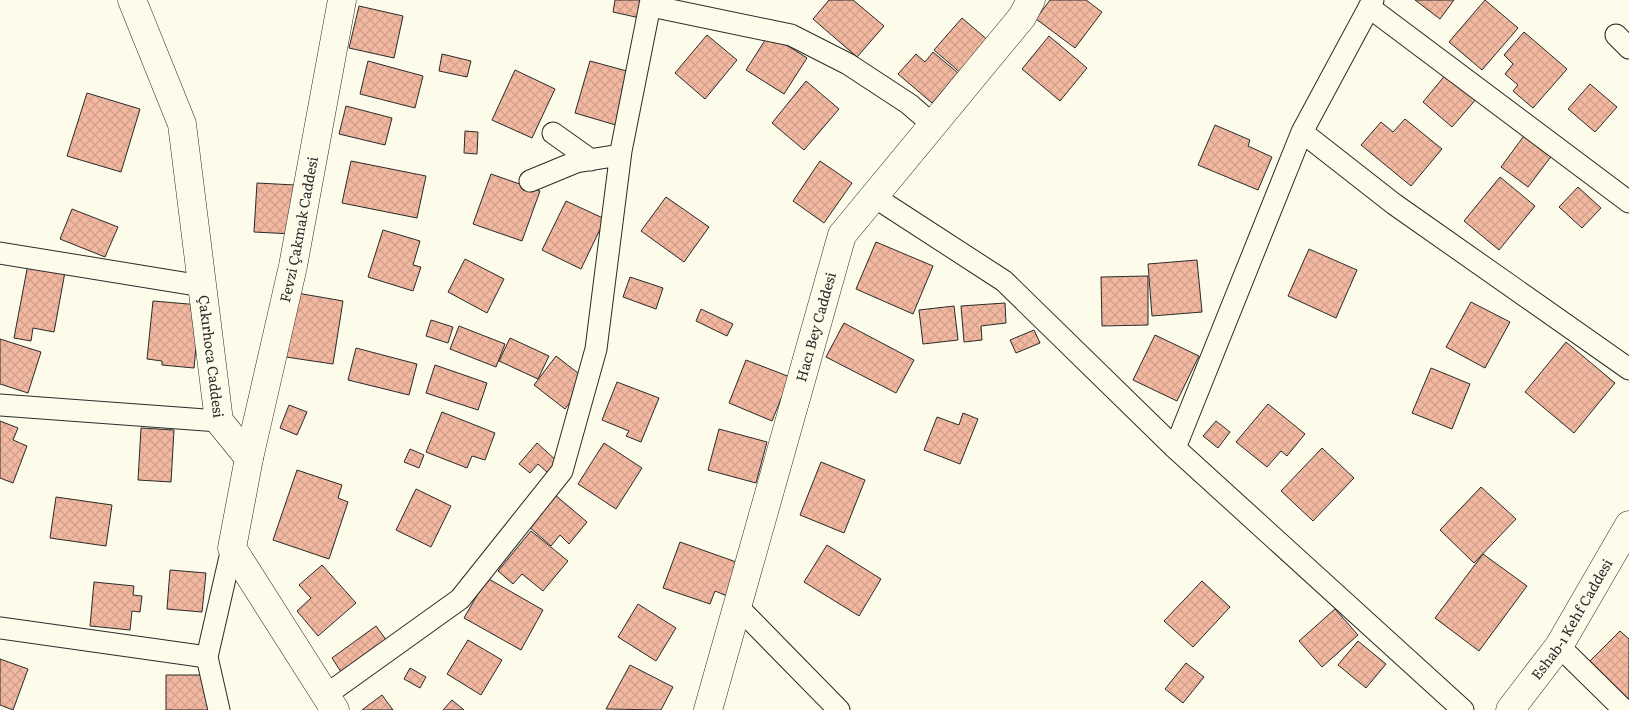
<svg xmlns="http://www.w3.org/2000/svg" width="1629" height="710" font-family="Literata,serif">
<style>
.building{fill:url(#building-cross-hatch);stroke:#2b2b2b}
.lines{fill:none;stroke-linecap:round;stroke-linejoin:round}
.street-casing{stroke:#2b2b2b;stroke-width:23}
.secondary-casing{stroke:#2b2b2b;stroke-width:29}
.street{stroke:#fdfbea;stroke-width:21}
.secondary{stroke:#fdfbea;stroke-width:28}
.labels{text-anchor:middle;stroke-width:4;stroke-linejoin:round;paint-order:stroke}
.street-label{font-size:14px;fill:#2b2b2b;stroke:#fdfbea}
</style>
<defs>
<pattern id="building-cross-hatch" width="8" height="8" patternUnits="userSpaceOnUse" patternTransform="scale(1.25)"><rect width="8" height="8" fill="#f2b8a0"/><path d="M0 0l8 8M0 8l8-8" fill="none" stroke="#d09e8a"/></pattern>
</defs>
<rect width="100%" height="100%" fill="#fdfbea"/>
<!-- building -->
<path class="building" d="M 615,0 L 643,0 L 640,18 L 613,12 Z
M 829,0 L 853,0 L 884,26 L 857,57 L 813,19 Z
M 1050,0 L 1086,0 L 1102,12 L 1075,48 L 1036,19 Z
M 1415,0 L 1454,0 L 1440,19 Z
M 1485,0 L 1518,28 L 1482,70 L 1449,42 Z
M 359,6 L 403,16 L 394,58 L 349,48 Z
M 962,18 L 990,42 L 963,75 L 934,50 Z
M 1524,32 L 1567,69 L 1533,108 L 1513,91 L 1518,85 L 1505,74 L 1513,64 L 1504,55 Z
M 769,34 L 807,58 L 784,94 L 746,70 Z
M 707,35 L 737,60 L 705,99 L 675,73 Z
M 1049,36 L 1087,68 L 1060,101 L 1022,69 Z
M 933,52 L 958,73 L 932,103 L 898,74 L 916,54 L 925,62 Z
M 442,54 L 471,61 L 467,77 L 439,71 Z
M 368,61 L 423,76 L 415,108 L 360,94 Z
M 590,61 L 634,73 L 619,126 L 575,113 Z
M 515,70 L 555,89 L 532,138 L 492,120 Z
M 1447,73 L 1477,98 L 1452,127 L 1423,102 Z
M 806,81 L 839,109 L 804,150 L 772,123 Z
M 1590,84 L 1617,107 L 1595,132 L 1568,109 Z
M 87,93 L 140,109 L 121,172 L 67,156 Z
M 346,106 L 392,118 L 385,145 L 339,134 Z
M 1405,119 L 1442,149 L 1411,186 L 1361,145 L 1381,122 L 1393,132 Z
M 1215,125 L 1250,140 L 1248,146 L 1272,157 L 1258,190 L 1198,165 Z
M 465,131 L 478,132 L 477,154 L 464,153 Z
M 1526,133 L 1553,154 L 1528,187 L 1501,167 Z
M 351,161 L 426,176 L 417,218 L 342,203 Z
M 820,161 L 852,183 L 824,223 L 793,201 Z
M 491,174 L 540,191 L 522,241 L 473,224 Z
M 1500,177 L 1535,206 L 1499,250 L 1464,221 Z
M 257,183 L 295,185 L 292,234 L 254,232 Z
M 1578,187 L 1601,208 L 1582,228 L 1559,207 Z
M 666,197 L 709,227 L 684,262 L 641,231 Z
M 566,201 L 605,219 L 581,269 L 542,250 Z
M 72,209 L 118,227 L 105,257 L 60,239 Z
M 383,230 L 420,241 L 413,265 L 421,267 L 413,291 L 368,277 Z
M 876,242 L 933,266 L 913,314 L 856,289 Z
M 1309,249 L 1357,270 L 1336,318 L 1288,296 Z
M 465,259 L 504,279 L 487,313 L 448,292 Z
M 1197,260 L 1202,312 L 1152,316 L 1148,264 Z
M 28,264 L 65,272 L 54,332 L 33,328 L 31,341 L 14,338 Z
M 1148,276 L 1148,325 L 1102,326 L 1101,277 Z
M 630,277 L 663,288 L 656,309 L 623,297 Z
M 297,293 L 343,301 L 333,364 L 286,357 Z
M 153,301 L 200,305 L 194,368 L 162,365 L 162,361 L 147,359 Z
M 1471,302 L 1510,322 L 1485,368 L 1446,347 Z
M 1005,303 L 1006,323 L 981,326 L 982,340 L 964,342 L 961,306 Z
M 954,306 L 958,340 L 923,344 L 919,310 Z
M 701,309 L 733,324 L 727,336 L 696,321 Z
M 431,320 L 453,327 L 448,343 L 426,336 Z
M 844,323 L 914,360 L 896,393 L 826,357 Z
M 459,326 L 505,344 L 496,367 L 450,349 Z
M 1034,330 L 1040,343 L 1016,353 L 1010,340 Z
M 1155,335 L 1199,356 L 1177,401 L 1133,380 Z
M 510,338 L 549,356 L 538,379 L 499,361 Z
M 0,339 L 41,352 L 28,393 L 0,384 Z
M 1566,342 L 1615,383 L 1574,433 L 1525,392 Z
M 356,348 L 417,364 L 409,395 L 348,380 Z
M 556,356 L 587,380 L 565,409 L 534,385 Z
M 746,360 L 790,377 L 772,421 L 729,403 Z
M 435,365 L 487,383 L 478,410 L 426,393 Z
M 1431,368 L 1470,384 L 1452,429 L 1412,413 Z
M 617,382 L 659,398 L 641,442 L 626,436 L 629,431 L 602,420 Z
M 1268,404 L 1305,434 L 1287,456 L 1281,451 L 1267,467 L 1236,442 Z
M 289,405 L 307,412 L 297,435 L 280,428 Z
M 442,412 L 495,433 L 485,460 L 472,456 L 467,468 L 426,452 Z
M 963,413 L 978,419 L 960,464 L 924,450 L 937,417 L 959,425 Z
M 0,421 L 18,428 L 13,440 L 27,446 L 13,483 L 0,478 Z
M 1216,421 L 1230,432 L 1218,448 L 1203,436 Z
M 141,428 L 174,430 L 171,482 L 138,480 Z
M 719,429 L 767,442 L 756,483 L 708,470 Z
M 537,443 L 558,462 L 548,473 L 538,464 L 530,473 L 519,464 Z
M 604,443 L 642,468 L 616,509 L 578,484 Z
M 1322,448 L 1354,478 L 1313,521 L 1281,491 Z
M 410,449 L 424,455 L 419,468 L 404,462 Z
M 821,462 L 865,480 L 844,533 L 800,515 Z
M 297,470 L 342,485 L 338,498 L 348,502 L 329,559 L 273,540 Z
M 1481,487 L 1516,519 L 1474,563 L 1440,530 Z
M 416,489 L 451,506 L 431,547 L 396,530 Z
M 554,494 L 587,522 L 569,544 L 560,535 L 551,546 L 527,525 Z
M 56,497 L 112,505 L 106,546 L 50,538 Z
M 531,531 L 568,561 L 543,591 L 522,574 L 513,584 L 498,571 Z
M 680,542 L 739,563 L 727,596 L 715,591 L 710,604 L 663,588 Z
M 827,545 L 881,579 L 859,616 L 804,582 Z
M 1483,554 L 1527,586 L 1479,651 L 1435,618 Z
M 322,565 L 356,603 L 318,636 L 297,611 L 311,598 L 299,585 Z
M 170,570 L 206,573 L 202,612 L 167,609 Z
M 487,578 L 543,610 L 521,650 L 464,618 Z
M 1202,581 L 1230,607 L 1193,647 L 1164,621 Z
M 94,582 L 134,586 L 133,595 L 142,596 L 140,612 L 132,611 L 130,630 L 90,626 Z
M 638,604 L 676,628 L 656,661 L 618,637 Z
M 1335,609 L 1358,635 L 1322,667 L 1299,641 Z
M 376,626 L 390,645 L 345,678 L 332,658 Z
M 1620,631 L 1629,639 L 1629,700 L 1589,662 Z
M 468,640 L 502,660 L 481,695 L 447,674 Z
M 1358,641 L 1386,664 L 1366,688 L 1338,665 Z
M 0,659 L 28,669 L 13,710 L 0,705 Z
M 1186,663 L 1204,677 L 1183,703 L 1165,689 Z
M 630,665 L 673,687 L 661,710 L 606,709 Z
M 410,668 L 426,677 L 420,688 L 404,679 Z
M 166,675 L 208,675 L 208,710 L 166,710 Z
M 382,695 L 393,710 L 362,710 Z
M 452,700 L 464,710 L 443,710 Z"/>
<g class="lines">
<defs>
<path id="street" d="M 651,6 L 791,35 L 848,64 L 909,104 L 932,124
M 1369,7 L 1629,202
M 1616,35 L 1629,48
M 1302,132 L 1394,204 L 1629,369
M 553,133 L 591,160
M 530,181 L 576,162 L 620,155
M 873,196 L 1004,281 L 1175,448 L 1463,710
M 0,253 L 202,286
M 0,405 L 219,421
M 1175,448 L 1302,132 L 1373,0
M 738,607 L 839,710
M 0,628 L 207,657
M 1559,646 L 1624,710
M 326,695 L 460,599 L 562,471 L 596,349 L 621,151 L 651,0
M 219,710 L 207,657 L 232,548"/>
<g id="secondary">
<path id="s1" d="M 132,0 L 182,124 L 219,421 L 249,458 L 232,548 L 335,710"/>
<path id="s2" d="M 249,458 L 293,266 L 342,0"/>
<path id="s3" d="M 708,710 L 842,235 L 1022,17 L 1031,0"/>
<path id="s4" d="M 1510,710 L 1559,646 L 1629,525"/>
</g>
</defs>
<!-- street casing -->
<use href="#street" class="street-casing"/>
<!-- secondary casing -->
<use href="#secondary" class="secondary-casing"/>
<!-- street -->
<use href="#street" class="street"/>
<!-- secondary -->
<use href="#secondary" class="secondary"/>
</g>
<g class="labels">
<!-- street labels -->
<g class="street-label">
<text dy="5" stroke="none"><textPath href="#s2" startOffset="234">Fevzi Çakmak Caddesi</textPath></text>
<text dy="5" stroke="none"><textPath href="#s3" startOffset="398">Hacı Bey Caddesi</textPath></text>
<text dy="5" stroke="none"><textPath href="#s1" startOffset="368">Çakırhoca Caddesi</textPath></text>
<text dy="5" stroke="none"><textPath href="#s4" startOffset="110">Eshab-ı Kehf Caddesi</textPath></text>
</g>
</g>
</svg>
